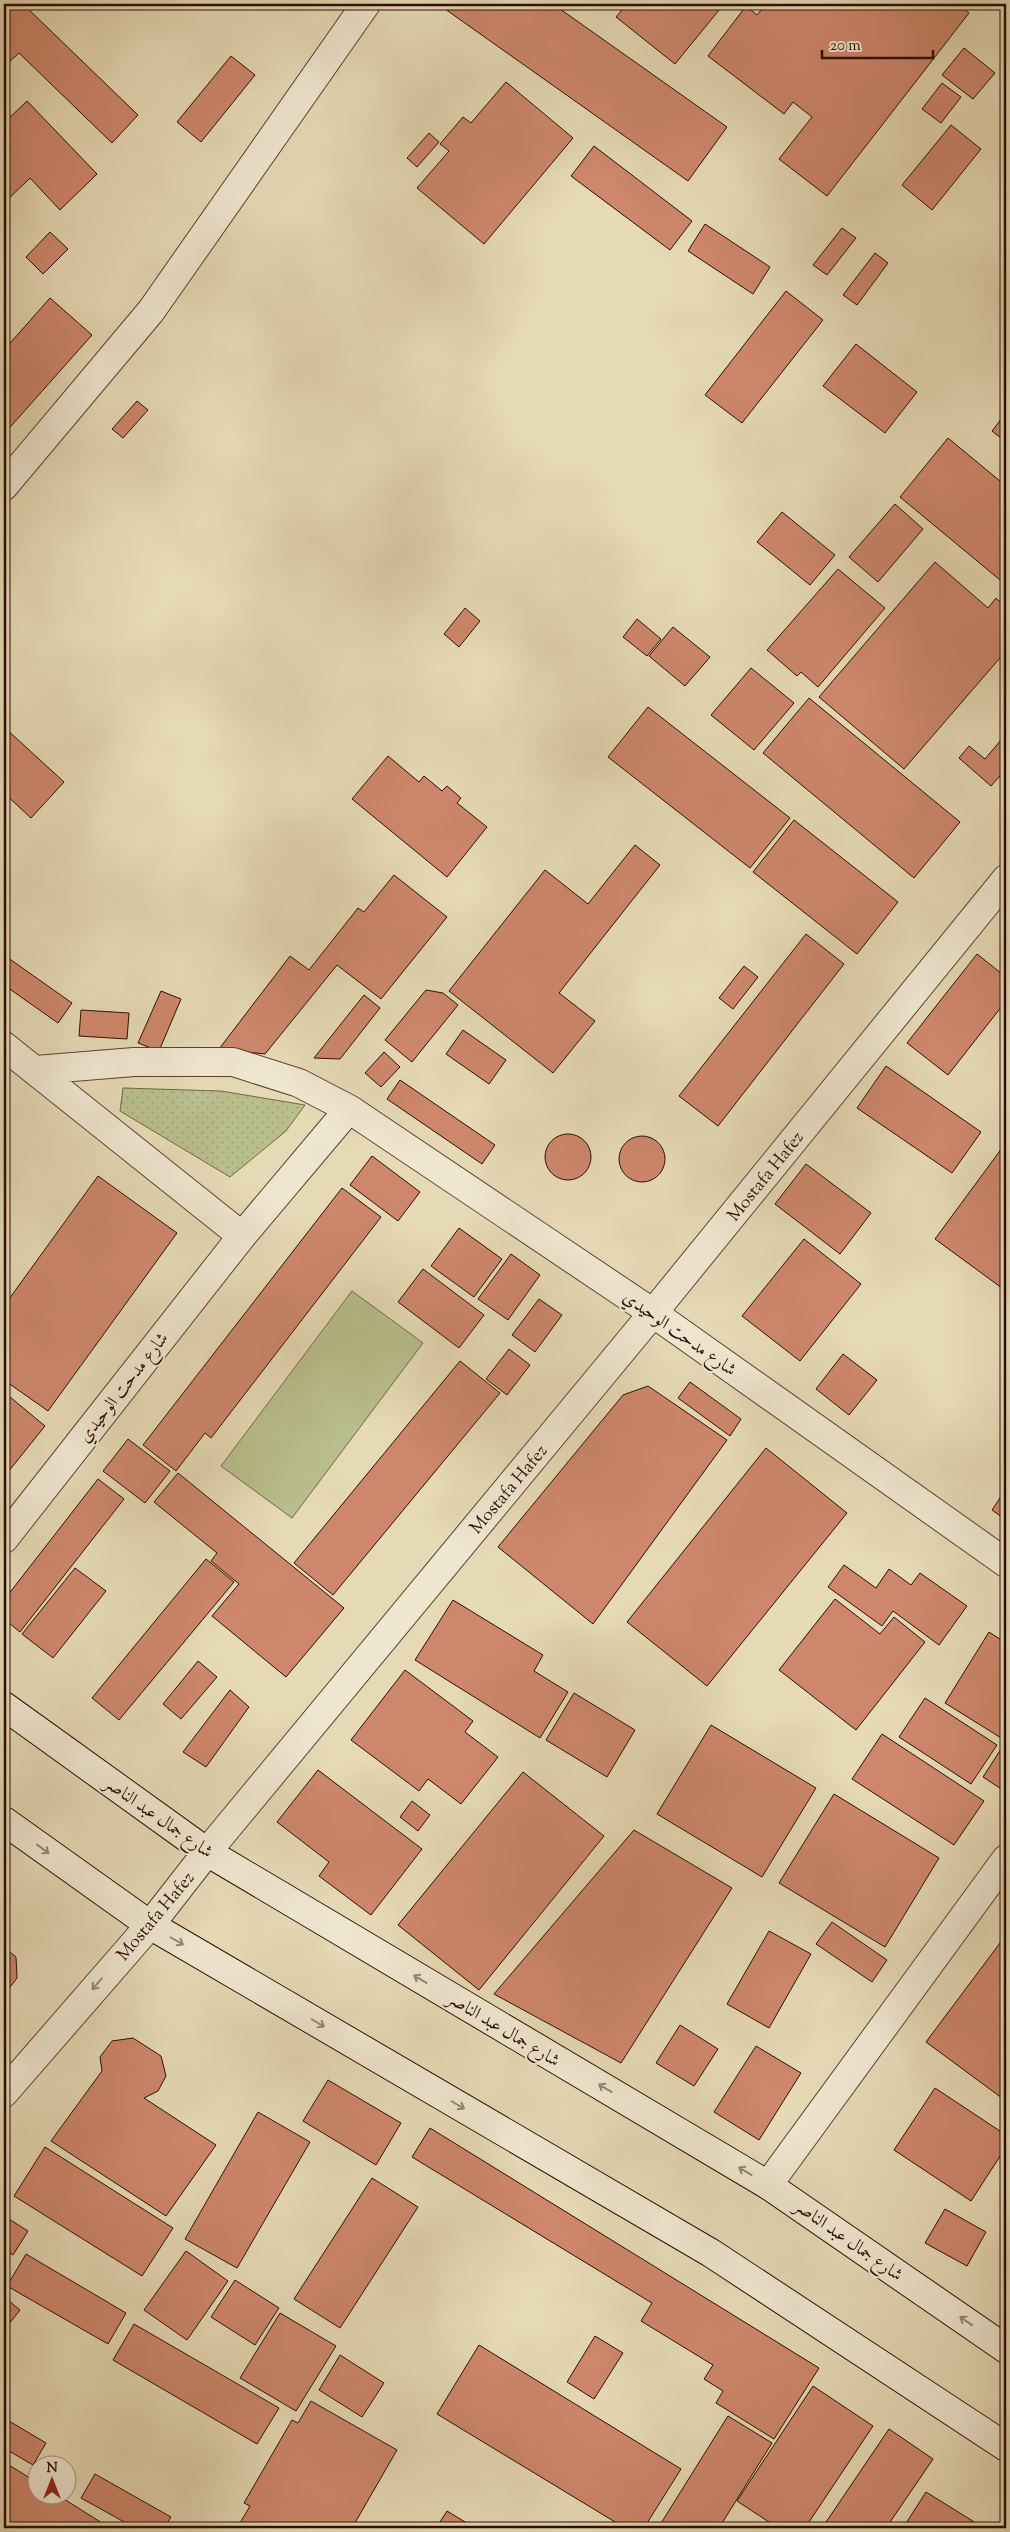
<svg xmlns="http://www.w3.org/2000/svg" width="1010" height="2532" font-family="'Sorts Mill Goudy',Amiri,serif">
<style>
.grass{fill:url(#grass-dots);stroke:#726646}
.pitch{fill:#b8be8c;stroke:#726646}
.building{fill:#ce876c;stroke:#2b0e00}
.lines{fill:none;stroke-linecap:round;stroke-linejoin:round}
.street-casing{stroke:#5a412e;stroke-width:30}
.secondary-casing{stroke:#2b0e00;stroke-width:30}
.street{stroke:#efe6d0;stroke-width:28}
.secondary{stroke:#efe6d0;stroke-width:28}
.oneway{stroke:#978572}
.labels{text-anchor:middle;stroke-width:4;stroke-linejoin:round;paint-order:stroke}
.street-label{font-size:18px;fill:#2b0e00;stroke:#efe6d0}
</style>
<defs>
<pattern id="grass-dots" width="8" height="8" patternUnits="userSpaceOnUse" patternTransform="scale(1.25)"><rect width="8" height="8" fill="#b8be8c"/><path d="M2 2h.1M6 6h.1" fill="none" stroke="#9ea277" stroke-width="1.8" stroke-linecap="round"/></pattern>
</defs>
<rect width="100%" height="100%" fill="#e6d9b6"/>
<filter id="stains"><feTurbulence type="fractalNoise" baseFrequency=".004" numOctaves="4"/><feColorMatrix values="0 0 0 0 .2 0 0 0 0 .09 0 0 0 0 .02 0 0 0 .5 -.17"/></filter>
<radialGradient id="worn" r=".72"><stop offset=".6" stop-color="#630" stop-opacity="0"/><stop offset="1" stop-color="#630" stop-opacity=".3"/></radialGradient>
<!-- grass -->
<path class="grass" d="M 123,1088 L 221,1091 L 305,1105 L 286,1131 L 230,1177 L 120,1111 Z"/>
<!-- pitch -->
<path class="pitch" d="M 352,1291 L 423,1343 L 292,1518 L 221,1466 Z"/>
<!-- building -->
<path class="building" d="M 4,4 L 23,4 L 138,115 L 112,143 L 19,53 L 8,63 L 4,58 Z
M 438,4 L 553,4 L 727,127 L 688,181 Z
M 627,4 L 724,4 L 675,64 L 616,17 Z
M 766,4 L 957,4 L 969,13 L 827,196 L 779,159 L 812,117 L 793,102 L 784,114 L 708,56 L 746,6 L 757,15 Z
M 964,48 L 995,73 L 973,99 L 942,75 Z
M 231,56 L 255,75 L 201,142 L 177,122 Z
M 506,82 L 573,138 L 484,244 L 417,188 L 449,151 L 440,144 L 463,117 L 471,123 Z
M 942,83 L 961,97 L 941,123 L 922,109 Z
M 27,101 L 97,174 L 60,210 L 30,178 L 4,203 L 4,123 Z
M 951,125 L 981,149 L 932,210 L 902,185 Z
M 429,133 L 439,142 L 417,167 L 407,158 Z
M 594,146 L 692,221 L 670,250 L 571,176 Z
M 705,224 L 770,267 L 753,294 L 688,251 Z
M 842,228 L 856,238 L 827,275 L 813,265 Z
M 50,232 L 68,249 L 43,274 L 26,257 Z
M 875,253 L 888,263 L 857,305 L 843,295 Z
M 786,291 L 823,320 L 742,423 L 705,395 Z
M 50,298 L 92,335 L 4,434 L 4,350 Z
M 856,344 L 917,392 L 885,433 L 823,386 Z
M 137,401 L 148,410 L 123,438 L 112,429 Z
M 1006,413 L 1006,442 L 992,431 Z
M 948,438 L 1006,486 L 1006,585 L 900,497 Z
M 895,504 L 923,529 L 878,582 L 849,557 Z
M 782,512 L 835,555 L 810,585 L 757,542 Z
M 935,562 L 988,608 L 996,598 L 1006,608 L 1006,651 L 904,769 L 819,697 Z
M 838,569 L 885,608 L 818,687 L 801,672 L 797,676 L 767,650 Z
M 465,608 L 480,621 L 459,647 L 444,634 Z
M 637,619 L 661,639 L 647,656 L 623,637 Z
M 673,627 L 710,657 L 685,686 L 649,656 Z
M 751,668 L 794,703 L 754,750 L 711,715 Z
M 809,698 L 960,822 L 914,878 L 763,753 Z
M 648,707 L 790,818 L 750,868 L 608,757 Z
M 4,727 L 64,782 L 31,818 L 4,793 Z
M 1006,734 L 1006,769 L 991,786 L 959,758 L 969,746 L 985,759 Z
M 388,756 L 419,782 L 424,776 L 442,791 L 447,786 L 461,798 L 457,803 L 487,827 L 447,877 L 352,799 Z
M 794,820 L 898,902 L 857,954 L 753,872 Z
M 635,845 L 660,865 L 559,993 L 595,1021 L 553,1073 L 449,991 L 545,870 L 588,904 Z
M 394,875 L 447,917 L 381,999 L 337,965 L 265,1054 L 219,1049 L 290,956 L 309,970 L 358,908 L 364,912 Z
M 806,934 L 844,964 L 718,1126 L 679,1096 Z
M 977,954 L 1006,977 L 1006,1001 L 948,1075 L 907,1043 Z
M 4,955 L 72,1003 L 58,1023 L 4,985 Z
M 744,966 L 758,977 L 733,1009 L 719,998 Z
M 426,990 L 443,993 L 458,1005 L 412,1062 L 385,1040 Z
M 161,991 L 181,999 L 159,1051 L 138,1043 Z
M 364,995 L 380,1008 L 340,1059 L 314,1058 Z
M 81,1010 L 129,1013 L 127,1039 L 79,1036 Z
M 463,1030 L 506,1060 L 489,1084 L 446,1054 Z
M 384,1052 L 400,1067 L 381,1087 L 365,1073 Z
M 886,1066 L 981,1132 L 952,1173 L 857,1108 Z
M 400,1080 L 495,1145 L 482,1164 L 387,1099 Z
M545 1157a23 23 0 1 1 46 0a23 23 0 1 1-46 0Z
M619 1159a23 23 0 1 1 46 0a23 23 0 1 1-46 0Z
M 1005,1144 L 1006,1145 L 1006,1291 L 935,1239 Z
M 372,1156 L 420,1192 L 398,1221 L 350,1185 Z
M 806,1164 L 871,1213 L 840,1254 L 775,1204 Z
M 98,1176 L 177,1233 L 48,1411 L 4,1380 L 4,1306 Z
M 342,1188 L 381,1217 L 211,1438 L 205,1433 L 176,1471 L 143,1445 Z
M 459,1228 L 502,1259 L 474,1297 L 431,1266 Z
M 804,1239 L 861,1284 L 800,1361 L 742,1316 Z
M 511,1254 L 540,1275 L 508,1320 L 478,1299 Z
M 423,1269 L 484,1315 L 459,1348 L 398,1302 Z
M 539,1299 L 562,1315 L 535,1352 L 512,1335 Z
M 509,1349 L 530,1365 L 507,1395 L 486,1379 Z
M 843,1354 L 877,1380 L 849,1415 L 816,1389 Z
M 460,1361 L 500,1393 L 333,1595 L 294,1563 Z
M 690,1382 L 741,1419 L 730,1436 L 678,1398 Z
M 648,1386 L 727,1440 L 593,1624 L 498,1547 L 623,1395 Z
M 4,1392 L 45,1426 L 4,1477 Z
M 128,1439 L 170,1471 L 145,1503 L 103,1471 Z
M 766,1448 L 847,1513 L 707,1686 L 627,1622 Z
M 178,1473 L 344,1608 L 286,1677 L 212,1616 L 239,1584 L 211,1561 L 217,1553 L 154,1502 Z
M 98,1479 L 124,1499 L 20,1632 L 4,1619 L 4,1600 Z
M 1006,1489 L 1006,1520 L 992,1510 Z
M 206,1559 L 234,1582 L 119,1720 L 92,1698 Z
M 844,1565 L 876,1588 L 889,1569 L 911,1585 L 920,1573 L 967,1606 L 939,1645 L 893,1611 L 882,1626 L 828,1587 Z
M 75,1568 L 106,1591 L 53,1658 L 22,1634 Z
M 835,1599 L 880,1634 L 894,1617 L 925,1642 L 856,1730 L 779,1670 Z
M 453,1600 L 543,1655 L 534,1671 L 568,1692 L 540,1738 L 415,1660 Z
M 989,1632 L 1006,1643 L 1006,1741 L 945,1703 Z
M 198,1661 L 217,1677 L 181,1719 L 163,1704 Z
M 405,1670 L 473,1721 L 465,1732 L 498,1757 L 461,1804 L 428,1779 L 419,1791 L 351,1740 Z
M 230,1690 L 249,1707 L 206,1767 L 183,1752 Z
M 574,1693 L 635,1730 L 607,1777 L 546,1740 Z
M 925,1698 L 997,1745 L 971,1784 L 899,1737 Z
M 711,1725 L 816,1788 L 762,1877 L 657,1814 Z
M 882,1734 L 984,1801 L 954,1845 L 852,1779 Z
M 1001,1749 L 1006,1753 L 1006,1792 L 983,1777 Z
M 318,1770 L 422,1849 L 371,1915 L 319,1876 L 329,1862 L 277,1822 Z
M 523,1772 L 604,1836 L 479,1990 L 398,1925 Z
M 834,1794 L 939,1858 L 885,1947 L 779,1883 Z
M 412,1801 L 430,1815 L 418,1831 L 400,1817 Z
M 634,1830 L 732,1888 L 621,2063 L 494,1994 Z
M 832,1922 L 887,1960 L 872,1982 L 816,1944 Z
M 769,1931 L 811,1954 L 769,2028 L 727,2004 Z
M 1006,1935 L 1006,2101 L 926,2042 Z
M 4,1947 L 16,1957 L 17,1978 L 4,1995 Z
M 680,2025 L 718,2049 L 694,2086 L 656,2063 Z
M 133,2038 L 161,2056 L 166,2076 L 158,2091 L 144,2098 L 216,2145 L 166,2216 L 51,2141 L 102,2071 L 100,2057 L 112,2041 Z
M 756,2046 L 801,2073 L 759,2140 L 714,2112 Z
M 328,2080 L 401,2123 L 376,2165 L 303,2121 Z
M 935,2088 L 1006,2135 L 1006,2147 L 971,2201 L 894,2150 Z
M 258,2112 L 310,2142 L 237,2268 L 185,2239 Z
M 430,2128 L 819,2368 L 774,2439 L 716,2403 L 723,2391 L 704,2379 L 713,2365 L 641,2321 L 652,2303 L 412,2157 Z
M 45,2147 L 173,2228 L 142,2276 L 14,2196 Z
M 372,2178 L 418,2207 L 340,2328 L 294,2299 Z
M 945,2209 L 986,2232 L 967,2266 L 925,2243 Z
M 4,2216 L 28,2231 L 13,2255 L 4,2249 Z
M 186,2251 L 228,2281 L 187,2340 L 144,2310 Z
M 26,2254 L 126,2313 L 108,2344 L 7,2286 Z
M 235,2280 L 279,2308 L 255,2345 L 211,2317 Z
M 4,2297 L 20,2310 L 4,2330 Z
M 280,2313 L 336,2346 L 296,2411 L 240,2378 Z
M 134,2324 L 279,2408 L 257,2444 L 113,2360 Z
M 595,2336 L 623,2353 L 594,2399 L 567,2382 Z
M 479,2345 L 681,2469 L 644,2528 L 625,2528 L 437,2414 Z
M 340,2355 L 384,2383 L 362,2417 L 319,2390 Z
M 813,2386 L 873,2426 L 805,2528 L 778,2528 L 737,2501 Z
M 311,2401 L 397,2450 L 352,2528 L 237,2528 L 250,2506 L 244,2503 L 292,2420 L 298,2423 Z
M 728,2416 L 772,2443 L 719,2528 L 658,2528 Z
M 4,2418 L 46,2443 L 33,2465 L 4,2448 Z
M 889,2429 L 933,2459 L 886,2528 L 822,2528 Z
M 4,2462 L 38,2483 L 38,2494 L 56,2494 L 110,2528 L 4,2528 Z
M 95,2474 L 171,2517 L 164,2528 L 135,2528 L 81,2498 Z
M 926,2492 L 984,2528 L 903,2528 Z
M 447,2511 L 475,2528 L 436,2528 Z"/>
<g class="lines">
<defs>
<path id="street" d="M 4,486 L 151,311 L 366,4
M 4,1046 L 242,1236
M 36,1070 L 134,1062 L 233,1062 L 299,1083 L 349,1109 L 653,1313 L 1006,1563
M 4,1539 L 242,1236 L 349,1109
M 4,2093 L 150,1925 L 207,1852 L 653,1313 L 1006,879
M 768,2185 L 1006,1859"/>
<path id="secondary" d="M 4,1706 L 207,1852 L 768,2185 L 1006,2349
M 4,1821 L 150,1925 L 711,2253 L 1006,2447"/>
</defs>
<!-- street casing -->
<use href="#street" class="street-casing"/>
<!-- secondary casing -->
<use href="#secondary" class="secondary-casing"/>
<!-- street -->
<use href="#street" class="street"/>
<!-- secondary -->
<use href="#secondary" class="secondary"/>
</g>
<!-- one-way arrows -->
<defs><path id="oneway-shaft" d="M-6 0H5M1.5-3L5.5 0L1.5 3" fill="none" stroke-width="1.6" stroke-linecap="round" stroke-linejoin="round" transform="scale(1.25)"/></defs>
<g class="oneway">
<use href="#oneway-shaft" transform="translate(43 1849) rotate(36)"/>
<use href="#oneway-shaft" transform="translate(177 1941) rotate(30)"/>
<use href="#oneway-shaft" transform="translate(420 1979) rotate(-149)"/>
<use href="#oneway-shaft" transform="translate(97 1984) rotate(131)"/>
<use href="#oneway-shaft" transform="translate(318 2023) rotate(30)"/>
<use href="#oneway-shaft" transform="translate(605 2088) rotate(-149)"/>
<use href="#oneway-shaft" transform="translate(458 2105) rotate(30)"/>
<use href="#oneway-shaft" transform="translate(745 2171) rotate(-149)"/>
<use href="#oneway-shaft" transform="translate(966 2321) rotate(-145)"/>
</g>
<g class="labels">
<!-- street labels -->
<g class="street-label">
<text transform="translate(765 1176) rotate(-51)" y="6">Mostafa Hafez</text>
<text transform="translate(680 1333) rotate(35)" y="6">شارع مدحت الوحيدي</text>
<text transform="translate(123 1387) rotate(-52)" y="6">شارع مدحت الوحيدي</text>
<text transform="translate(508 1489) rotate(-50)" y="6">Mostafa Hafez</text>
<text transform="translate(159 1817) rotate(35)" y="6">شارع جمال عبد الناصر</text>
<text transform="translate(155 1916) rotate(-50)" y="6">Mostafa Hafez</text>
<text transform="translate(504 2029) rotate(31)" y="6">شارع جمال عبد الناصر</text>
<text transform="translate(849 2240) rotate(35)" y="6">شارع جمال عبد الناصر</text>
</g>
</g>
<!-- margin -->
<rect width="1010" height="2532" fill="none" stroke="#e6d9b6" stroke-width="20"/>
<rect x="5" y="5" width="1000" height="2522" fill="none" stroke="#2b0e00" stroke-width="2.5"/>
<rect x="10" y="10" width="990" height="2512" fill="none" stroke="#2b0e00"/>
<!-- north arrow -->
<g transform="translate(52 2480)"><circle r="24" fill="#efe6d0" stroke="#a1907d"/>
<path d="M0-4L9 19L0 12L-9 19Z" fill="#8f2418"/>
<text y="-8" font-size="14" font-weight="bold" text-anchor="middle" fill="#2b0e00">N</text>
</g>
<!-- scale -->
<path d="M822 50v8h111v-8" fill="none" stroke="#2b0e00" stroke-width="2.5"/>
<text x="830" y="50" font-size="15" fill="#2b0e00" stroke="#efe6d0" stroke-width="4" paint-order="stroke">20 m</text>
<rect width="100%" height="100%" filter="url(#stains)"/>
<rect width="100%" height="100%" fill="url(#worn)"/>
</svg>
